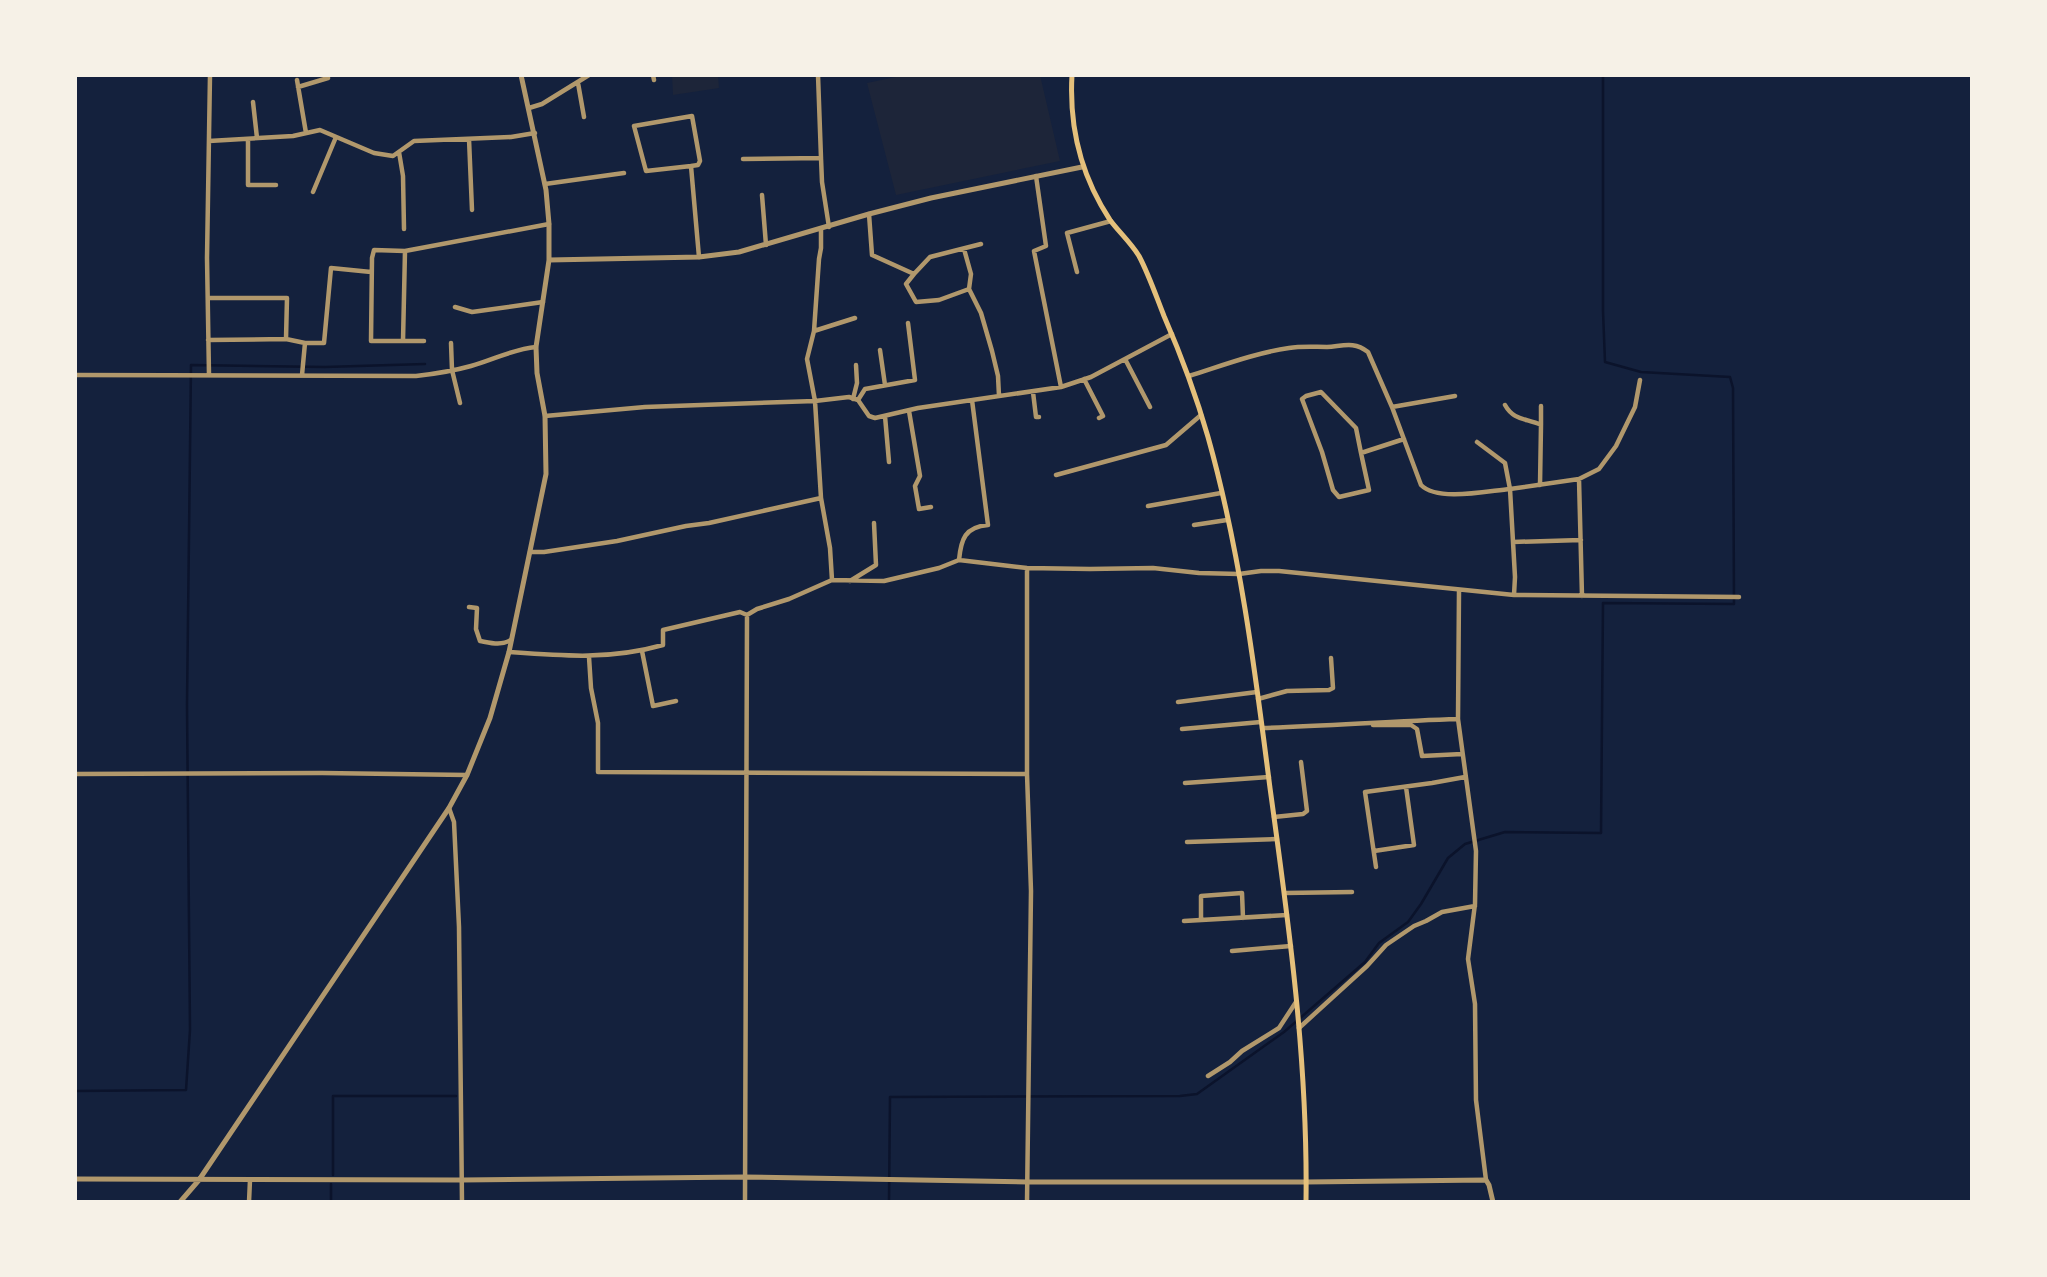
<svg xmlns="http://www.w3.org/2000/svg" width="2047" height="1277" font-family="'PT Sans',sans-serif">
<style>
.green{fill:#1d2539}
.lines{fill:none;stroke-linecap:round;stroke-linejoin:round}
.stream{stroke:#0b132b;stroke-width:2.5}
.minor{stroke:#b1986c;stroke-width:4.5}
.tertiary{stroke:#b1986c;stroke-width:5}
.secondary{stroke:#e5c07b;stroke-width:5}
</style>
<rect width="100%" height="100%" fill="#14213d"/>
<!-- green -->
<path class="green" d="M 672,75 L 718,75 L 719,88 L 673,95 Z
M 905,75 L 1040,75 L 1060,161 L 896,195 L 867,83 Z"/>
<g class="lines">
<!-- stream -->
<path class="stream" d="M 75,1091 L 186,1090 L 190,1030 L 187,705 L 191,365 L 325,367 L 425,364
M 333,1175 L 333,1096 L 456,1096
M 331,1202 L 331,1184
M 889,1202 L 890,1097 L 1180,1096 L 1197,1094 L 1284,1032 L 1365,962 L 1379,943 L 1408,922 L 1421,904 L 1448,858 L 1465,844 L 1505,832 L 1601,833 L 1603,603 L 1734,604 L 1733,388 L 1730,377 L 1641,372 L 1605,362 L 1603,311 L 1603,75"/>
<!-- minor -->
<path class="minor" d="M 653,75 L 654,80
M 818,75 L 821,158
M 297,80 L 306,133
M 578,83 L 584,117
M 298,87 L 328,78
M 253,102 L 257,138
M 529,108 L 542,104 L 589,75
M 248,139 L 248,185 L 276,185
M 469,139 L 472,210
M 209,141 L 293,136 L 320,130 L 374,153 L 393,156 L 414,141 L 511,137 L 535,133
M 399,152 L 403,176 L 404,229
M 743,159 L 821,158 L 822,182 L 829,227
M 691,166 L 646,171 L 634,126 L 692,116 L 700,161 L 698,165 L 691,166 L 699,257
M 1036,176 L 1046,246 L 1034,251 L 1061,387
M 545,184 L 624,173
M 313,192 L 336,137
M 762,195 L 766,245
M 869,214 L 872,255 L 914,274 L 906,284 L 916,302 L 939,300 L 969,289
M 821,229 L 821,248 L 819,259 L 814,331 L 807,359 L 815,401 L 821,498 L 830,548 L 832,580
M 964,249 L 971,274 L 969,289 L 981,313 L 992,351 L 998,376 L 999,396
M 1077,272 L 1067,233 L 1111,221
M 914,274 L 930,257 L 981,244
M 208,298 L 287,298 L 286,339 L 208,340
M 455,307 L 472,312 L 543,302
M 814,331 L 855,318
M 286,339 L 305,343
M 403,341 L 405,251
M 424,341 L 371,341 L 372,258 L 374,250 L 405,251 L 549,224
M 451,343 L 452,370 L 460,403
M 880,350 L 885,385
M 1125,359 L 1150,407
M 75,375 L 416,376 C 434,374 453,371 471,366 C 493,360 513,349 536,347
M 209,375 L 207,258 L 210,75
M 302,375 L 305,343 L 324,343 L 331,268 L 371,272
M 1189,376 C 1221,366 1255,353 1289,348 C 1301,346 1314,347 1327,347 C 1343,346 1354,341 1368,352 L 1392,407 L 1421,485 C 1438,502 1487,491 1510,489 L 1515,577 L 1514,595
M 1084,379 L 1103,416 L 1099,418
M 1033,392 L 1036,417 L 1039,417
M 853,399 L 857,383 L 856,365
M 858,400 L 865,389 L 915,380 L 908,323
M 1505,405 C 1514,421 1526,418 1541,425 L 1540,485
M 1392,407 L 1455,396
M 909,411 L 920,476 L 915,486 L 919,509 L 931,507
M 545,416 L 645,407 L 815,401 L 849,397 L 858,400 L 869,416 L 875,418 L 918,408 L 1061,387 L 1091,377 L 1172,334
M 885,416 L 889,462
M 1541,425 L 1541,406
M 1477,442 L 1505,463 L 1510,489 L 1579,479 L 1582,596
M 1361,453 L 1356,428 L 1321,392 L 1306,396 L 1302,399 L 1322,452 L 1333,490 L 1339,497 L 1369,490 L 1361,453 L 1404,439
M 1056,475 L 1166,445 L 1201,415
M 1579,479 L 1599,469 L 1616,446 L 1635,407 L 1640,380
M 1148,506 L 1221,493
M 1194,525 L 1227,520
M 1513,542 L 1581,540
M 530,552 L 544,552 L 617,541 L 686,526 L 709,523 L 821,498
M 959,560 C 961,539 965,527 988,525 L 972,400
M 1027,568 L 1027,774 L 1031,891 L 1027,1202
M 850,581 L 876,565 L 874,523
M 1459,591 L 1458,719 L 1476,851 L 1475,904 L 1468,959 L 1475,1004 L 1476,1100 L 1486,1180
M 469,607 L 477,608 L 476,629 L 480,641 C 491,643 501,646 511,640
M 642,651 L 653,706 L 676,701
M 509,652 C 563,656 610,660 663,645 L 663,630 L 740,612 L 747,615 L 757,609 L 789,599 L 832,580 L 884,581 L 939,568 L 959,560 L 1027,568 L 1090,569 L 1153,568 L 1199,573 L 1239,574 L 1261,571 L 1279,571 L 1514,595 L 1739,597
M 589,657 L 591,688 L 598,723 L 598,772 L 1027,774
M 1258,699 L 1287,691 L 1329,690 L 1333,688 L 1331,658
M 1178,702 L 1257,692
M 1373,725 L 1411,725 L 1417,729 L 1422,756 L 1462,754
M 1262,728 C 1328,726 1392,721 1458,719
M 1182,729 L 1261,722
M 75,774 L 322,773 L 467,775
M 1185,783 L 1269,777
M 449,808 L 454,822 L 459,927 L 462,1202
M 1274,817 L 1303,814 L 1307,811 L 1301,762
M 1187,842 L 1277,839
M 1374,851 L 1414,845 L 1406,787
M 1376,867 L 1365,792 L 1432,783 L 1465,777
M 1285,893 L 1352,892
M 1201,920 L 1201,896 L 1242,893 L 1243,918
M 1184,921 L 1287,915
M 1232,951 L 1291,946
M 1299,1028 L 1367,966 L 1386,945 L 1414,926 L 1426,921 L 1442,912 L 1475,906
M 1208,1076 L 1230,1062 L 1242,1051 L 1279,1028 L 1296,1002
M 249,1202 L 250,1180
M 745,1202 L 747,615"/>
<!-- tertiary -->
<path class="tertiary" d="M 549,260 L 699,257 L 739,252 L 869,214 L 931,198 L 1082,167
M 75,1179 L 462,1180 L 744,1177 L 1028,1182 L 1306,1182 L 1486,1180 L 1489,1185 L 1493,1202
M 180,1202 L 199,1180 L 449,808 L 467,775 L 490,718 L 509,652 L 546,474 L 545,416 L 537,373 L 536,347 L 549,260 L 549,224 L 546,190 L 521,75"/>
<!-- secondary -->
<path class="secondary" d="M 1072,75 C 1069,127 1081,176 1110,220 C 1119,232 1131,243 1139,256 C 1149,275 1156,296 1164,316 C 1181,355 1196,395 1208,437 C 1240,551 1255,670 1270,788 C 1289,925 1308,1063 1306,1202"/>
</g>
<!-- border -->
<rect width="2047" height="1277" fill="none" stroke="#f6f1e7" stroke-width="154"/>
</svg>
